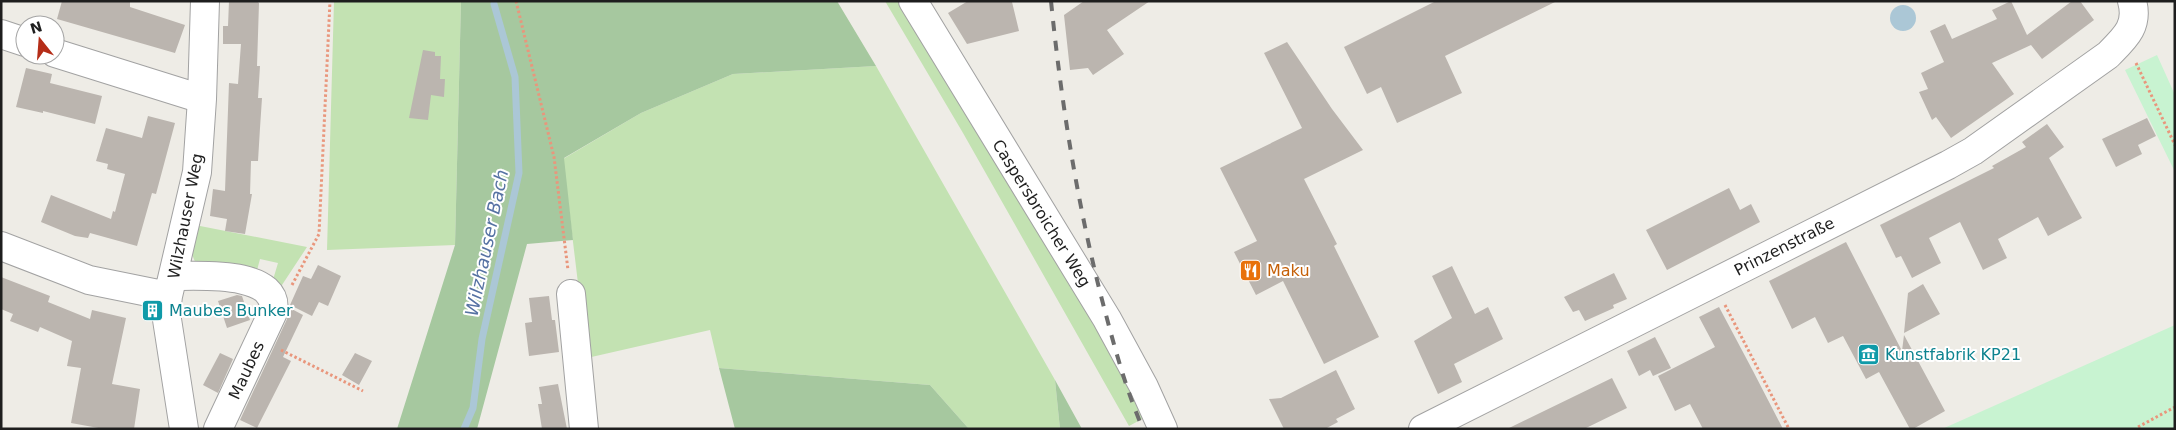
<svg xmlns="http://www.w3.org/2000/svg" width="2176" height="430" font-family="'DejaVu Sans',sans-serif">
<style>
.grass{fill:#c3e2b2}
.forest{fill:#a6c89f}
.park{fill:#c8f3d1}
.water{fill:#abc7d6}
.lines{fill:none;stroke-linecap:round;stroke-linejoin:round}
.stream{stroke:#abc7d6;stroke-width:7}
.building{fill:#bbb5af}
.minor-casing{stroke:#a2a2a2;stroke-width:30}
.path{stroke:#e9967c;stroke-width:3;stroke-dasharray:2.5 2.5;stroke-linecap:butt}
.minor{stroke:#fff;stroke-width:28}
.rail{stroke:#6c6c6c;stroke-width:4;stroke-dasharray:10 10;stroke-linecap:butt}
.labels{text-anchor:middle;stroke-width:4;stroke-linejoin:round;paint-order:stroke}
.street-label{font-size:16px;fill:#1e1e1e;stroke:#fff}
.food-label{font-size:16px;fill:#c56008;stroke:#fff;text-anchor:start}
.culture-label{font-size:16px;fill:#0d838f;stroke:#fff;text-anchor:start}
.water-label{font-size:18px;font-style:italic;fill:#5672a3;stroke:#fff}
</style>
<rect width="100%" height="100%" fill="#eeece6"/>
<!-- grass -->
<path class="grass" d="M 334,1 L 461,1 L 455,245 L 327,250 Z
M 885,1 L 904,1 L 1069,273 L 1146,417 L 1129,426 L 963,133 Z
M 876,66 L 1055,380 L 1060,429 L 969,429 L 930,385 L 719,368 L 710,330 L 587,358 L 563,159 L 641,113 L 733,74 Z
M 195,225 L 307,247 L 282,285 L 272,283 L 278,263 L 260,259 L 255,278 L 196,264 L 191,252 Z"/>
<!-- forest -->
<path class="forest" d="M 461,1 L 837,1 L 876,66 L 733,74 L 641,113 L 564,158 L 573,240 L 527,244 L 477,429 L 397,429 L 455,245 Z
M 719,368 L 930,385 L 969,429 L 735,429 Z
M 1055,380 L 1082,429 L 1060,429 Z"/>
<!-- park -->
<path class="park" d="M 2157,55 L 2175,95 L 2175,172 L 2125,70 Z
M 2175,325 L 2175,429 L 1942,429 Z"/>
<!-- water -->
<path class="water" d="M1890 18a13 13 0 1 1 26 0a13 13 0 1 1-26 0Z"/>
<g class="lines">
<!-- stream -->
<path class="stream" d="M 464,429 L 473,408 L 482,339 L 519,173 L 515,77 L 494,4"/>
</g>
<!-- building -->
<path class="building" d="M 62,1 L 130,1 L 130,7 L 185,25 L 175,53 L 57,19 Z
M 229,1 L 257,1 L 259,3 L 257,66 L 260,66 L 258,98 L 262,98 L 260,128 L 258,161 L 251,161 L 250,194 L 252,194 L 245,234 L 225,231 L 227,219 L 210,216 L 213,189 L 225,191 L 229,83 L 238,84 L 241,44 L 223,44 L 223,26 L 228,26 Z
M 968,1 L 1012,2 L 1019,31 L 967,44 L 948,13 Z
M 1084,1 L 1150,1 L 1107,30 L 1124,54 L 1093,75 L 1088,68 L 1070,70 L 1064,15 Z
M 1436,1 L 1557,1 L 1445,56 L 1462,93 L 1397,123 L 1381,87 L 1367,94 L 1344,47 Z
M 2011,1 L 2027,35 L 2072,1 L 2080,1 L 2094,20 L 2042,59 L 2031,45 L 1992,63 L 2014,94 L 1951,138 L 1936,117 L 1932,120 L 1919,92 L 1928,89 L 1921,73 L 1944,62 L 1930,31 L 1945,24 L 1952,39 L 1997,19 L 1992,10 Z
M 1287,42 L 1332,109 L 1363,150 L 1304,179 L 1337,244 L 1334,246 L 1379,337 L 1324,364 L 1283,281 L 1256,295 L 1234,252 L 1257,241 L 1220,168 L 1302,128 L 1264,53 Z
M 423,50 L 435,52 L 435,56 L 441,56 L 440,79 L 445,79 L 444,97 L 431,95 L 428,120 L 409,118 Z
M 26,68 L 52,74 L 50,83 L 102,96 L 95,124 L 43,111 L 43,113 L 16,107 Z
M 148,116 L 175,123 L 156,194 L 152,193 L 137,246 L 90,233 L 88,238 L 75,236 L 41,222 L 51,195 L 111,219 L 113,211 L 115,212 L 125,174 L 107,169 L 108,164 L 96,161 L 106,128 L 142,138 Z
M 2147,118 L 2156,136 L 2138,145 L 2142,154 L 2116,167 L 2102,139 Z
M 2047,124 L 2064,147 L 2049,158 L 2082,218 L 2048,236 L 2038,217 L 1998,239 L 2007,258 L 1983,270 L 1960,222 L 1929,238 L 1941,263 L 1912,278 L 1901,256 L 1896,258 L 1880,225 L 1994,168 L 1992,166 L 2026,147 L 2022,142 Z
M 1729,188 L 1740,210 L 1751,204 L 1760,222 L 1667,270 L 1646,230 Z
M 1846,242 L 1902,351 L 1904,335 L 1945,411 L 1913,429 L 1910,429 L 1879,372 L 1866,379 L 1843,336 L 1828,343 L 1815,317 L 1792,329 L 1769,281 Z
M 318,265 L 341,276 L 328,306 L 319,302 L 312,316 L 290,305 L 303,276 L 311,279 Z
M 1452,266 L 1475,314 L 1488,307 L 1503,339 L 1454,364 L 1462,382 L 1438,394 L 1414,341 L 1452,318 L 1432,276 Z
M 1614,273 L 1627,299 L 1613,305 L 1614,308 L 1585,321 L 1579,310 L 1573,312 L 1564,297 Z
M 1,277 L 50,296 L 48,302 L 90,319 L 92,310 L 126,318 L 112,384 L 140,389 L 134,429 L 104,429 L 71,423 L 81,368 L 67,366 L 72,341 L 40,327 L 38,332 L 10,321 L 13,314 L 1,309 Z
M 1923,284 L 1940,314 L 1904,333 L 1908,293 Z
M 237,295 L 242,296 L 250,320 L 227,328 L 218,301 Z
M 549,296 L 552,320 L 555,320 L 559,352 L 529,356 L 525,323 L 532,322 L 529,298 Z
M 288,307 L 303,315 L 283,357 L 291,361 L 257,428 L 240,420 L 287,319 Z
M 1719,307 L 1753,371 L 1783,429 L 1703,429 L 1690,404 L 1675,411 L 1658,376 L 1715,347 L 1699,317 Z
M 1655,337 L 1671,368 L 1653,376 L 1650,370 L 1639,376 L 1627,351 Z
M 220,353 L 233,359 L 218,393 L 203,385 Z
M 355,353 L 372,361 L 359,385 L 342,375 Z
M 1336,370 L 1355,409 L 1336,419 L 1338,422 L 1325,429 L 1284,429 L 1269,399 L 1281,398 Z
M 1612,378 L 1627,408 L 1584,429 L 1507,429 Z
M 558,384 L 567,429 L 542,429 L 538,404 L 542,404 L 539,387 Z"/>
<g class="lines">
<defs>
<path id="minor" d="M 913,1 L 1107,319 L 1144,387 L 1163,429
M 1,34 L 25,42
M 55,53 L 202,99
M 1,246 L 89,280 L 168,296
M 173,276 C 198,276 281,270 273,312 L 218,429
M 571,294 L 584,429
M 184,429 L 166,313 L 168,296 L 197,172 L 202,99 L 205,1
M 1423,429 L 1948,165 L 1973,151 L 2108,55 C 2125,38 2139,26 2132,1"/>
</defs>
<!-- minor casing -->
<use href="#minor" class="minor-casing"/>
<!-- path -->
<path class="path" d="M 516,1 L 554,157 L 568,270
M 2136,63 L 2175,145
M 292,285 L 319,234 L 330,1
M 1725,305 L 1789,429
M 281,350 L 363,391
M 2138,427 L 2175,407"/>
<!-- minor -->
<use href="#minor" class="minor"/>
<!-- rail -->
<path class="rail" d="M 1051,1 C 1061,100 1076,196 1100,292 C 1112,338 1124,385 1143,429"/>
</g>
<!-- icons -->
<defs>
<symbol id="restaurant-square" viewBox="-11 -11 22 22"><rect x="-9" y="-9" width="18" height="18" rx="4" fill="#e8710a" stroke="#fff"/><path d="M-5-6h1v4h1v-4h1v4h1v-4h1v5L-1.5 .5V6h-2V.5L-5-1ZM5-6V6H3V1.5H1.5Q1.5-4 5-6Z" fill="#fff"/></symbol>
<symbol id="building-square" viewBox="-11 -11 22 22"><rect x="-9" y="-9" width="18" height="18" rx="4" fill="#0f9aa8" stroke="#fff"/><path d="M-4-6H4V6H1V3H-1V6H-4ZM-2.5-4.3h1.7v1.8h-1.7ZM.8-4.3h1.7v1.8H.8ZM-2.5-1h1.7V.8h-1.7ZM.8-1h1.7V.8H.8Z" fill="#fff"/></symbol>
<symbol id="museum-square" viewBox="-11 -11 22 22"><rect x="-9" y="-9" width="18" height="18" rx="4" fill="#0f9aa8" stroke="#fff"/><path d="M0-6L6-3V-2H-6V-3ZM-5-1h2V3h-2ZM-1-1h2V3h-2ZM3-1h2V3H3ZM-6 4H6V6H-6Z" fill="#fff"/></symbol>
</defs>
<g fill-rule="evenodd">
<use href="#restaurant-square" x="1238" y="258" width="25" height="25"/>
<use href="#building-square" x="140" y="298" width="25" height="25"/>
<use href="#museum-square" x="1856" y="342" width="25" height="25"/>
</g>
<g class="labels">
<!-- street labels -->
<g class="street-label">
<text transform="translate(1042 213) rotate(58)" y="6">Caspersbroicher Weg</text>
<text transform="translate(185 216) rotate(-79)" y="6">Wilzhauser Weg</text>
<text transform="translate(1784 246) rotate(-27)" y="6">Prinzenstraße</text>
<text transform="translate(246 370) rotate(-65)" y="6">Maubes</text>
</g>
<!-- food labels -->
<g class="food-label">
<text x="1267" y="276">Maku</text>
</g>
<!-- culture labels -->
<g class="culture-label">
<text x="169" y="316">Maubes Bunker</text>
<text x="1885" y="360">Kunstfabrik KP21</text>
</g>
<!-- water labels -->
<g class="water-label">
<text transform="translate(487 243) rotate(-78)" y="6">Wilzhauser Bach</text>
</g>
</g>
<!-- border -->
<rect width="2176" height="430" fill="none" stroke="#1e1e1e" stroke-width="5"/>
<!-- north arrow -->
<g transform="translate(40 40) rotate(343)"><circle r="24" fill="#ffffff" stroke="#a5a5a5"/>
<path d="M0-4L9 19L0 12L-9 19Z" fill="#b52d18"/>
<text y="-8" font-size="14" font-weight="bold" text-anchor="middle" fill="#1e1e1e">N</text>
</g>
</svg>
